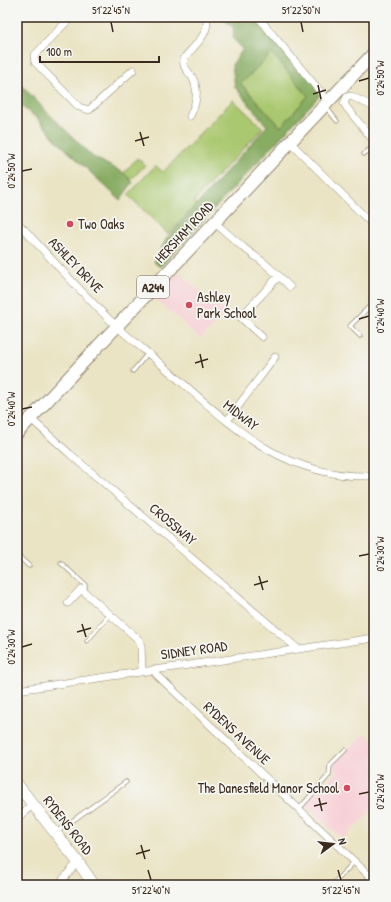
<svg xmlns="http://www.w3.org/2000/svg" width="391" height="902" font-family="'Patrick Hand',sans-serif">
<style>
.built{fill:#f7cfd5}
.green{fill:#aac86f;stroke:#727946}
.forest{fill:#87ac62;stroke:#616b40;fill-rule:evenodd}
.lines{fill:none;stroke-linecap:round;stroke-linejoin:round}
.lane-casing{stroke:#928771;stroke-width:5}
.street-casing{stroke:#928771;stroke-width:8}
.secondary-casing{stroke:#928771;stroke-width:12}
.primary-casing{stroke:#928771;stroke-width:14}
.lane{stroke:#fff;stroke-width:3.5}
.street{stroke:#fff;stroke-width:7}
.secondary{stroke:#fff;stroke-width:11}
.primary{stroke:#fff;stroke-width:12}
.ticks{fill:none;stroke:#3b2a1e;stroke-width:1.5}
.poi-dot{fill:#d1495b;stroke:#f6f6f2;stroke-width:1.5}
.labels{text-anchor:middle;stroke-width:3.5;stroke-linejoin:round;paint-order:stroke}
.shield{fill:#f6f6f2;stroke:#73675e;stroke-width:1}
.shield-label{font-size:13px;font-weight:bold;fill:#3b2a1e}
.poi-label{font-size:14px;fill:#3b2a1e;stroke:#f6f6f2;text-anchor:start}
.street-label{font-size:14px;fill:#3b2a1e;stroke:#f6f6f2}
.neatline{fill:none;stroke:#3b2a1e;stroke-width:1.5}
.ticks-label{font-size:10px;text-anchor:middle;fill:#3b2a1e}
</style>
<rect width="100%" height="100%" fill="#f6f6f2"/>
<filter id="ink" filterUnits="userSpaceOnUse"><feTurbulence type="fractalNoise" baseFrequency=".025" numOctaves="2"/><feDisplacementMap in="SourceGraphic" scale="8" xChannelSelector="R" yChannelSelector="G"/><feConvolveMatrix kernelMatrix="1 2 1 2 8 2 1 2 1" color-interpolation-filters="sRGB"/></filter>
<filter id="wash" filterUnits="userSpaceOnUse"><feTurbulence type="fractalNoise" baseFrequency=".012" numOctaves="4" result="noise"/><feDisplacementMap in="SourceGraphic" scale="16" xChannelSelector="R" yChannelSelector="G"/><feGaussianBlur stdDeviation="0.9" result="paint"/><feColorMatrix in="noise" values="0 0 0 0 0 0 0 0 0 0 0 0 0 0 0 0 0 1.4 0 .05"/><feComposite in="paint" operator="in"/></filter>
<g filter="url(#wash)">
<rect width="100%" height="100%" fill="#eae4c4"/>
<!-- built -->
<path class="built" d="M 178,272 L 225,313 L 201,339 L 154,297 Z
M 364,733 L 374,741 L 374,809 L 342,839 L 305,804 L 337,771 L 332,766 Z"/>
<!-- green -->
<path class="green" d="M 272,53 L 308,96 L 281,127 L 241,84 Z
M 233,100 L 263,128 L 194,201 L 197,204 L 168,234 L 128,195 L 154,167 L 156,166 L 163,172 Z
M 137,158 L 145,165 L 131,180 L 124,173 Z"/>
<!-- forest -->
<path class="forest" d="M 222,17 L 258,17 L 322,93 L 160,267 L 154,262 L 167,238 L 267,126 L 235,87 L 232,65 L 243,49 L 233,39 L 234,29 ZM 272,53 L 308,96 L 281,127 L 241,84 Z
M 17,80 L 45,110 L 93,157 L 124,173 L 133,182 L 120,200 L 56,140 L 38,119 L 17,103 Z"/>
</g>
<g filter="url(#ink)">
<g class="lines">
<defs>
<path id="lane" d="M 326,107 L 337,121
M 364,154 L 374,146
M 360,336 L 350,326 L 374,302
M 133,371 L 148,353
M 17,555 L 29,566
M 61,563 L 85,585 L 85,591
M 17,604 L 19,606 L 17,608
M 87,641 L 110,614
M 299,809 L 329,775 L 330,765 L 345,750
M 57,832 L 126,782
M 332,885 L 355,861"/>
<path id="street" d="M 71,17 L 34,56 L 35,62 L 79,107 L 89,110 L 133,70
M 258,17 L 328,101
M 374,107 L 351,96 L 347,97 L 344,103 L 347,108 L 374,141
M 190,116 C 196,104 200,90 192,77 C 188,70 182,68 184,58 C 194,46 211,33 206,17
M 290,142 L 374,226
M 17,222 C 48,255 78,289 111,321 C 130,339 151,355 170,372 C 233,427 284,479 374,476
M 214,222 L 244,248 L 263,262 L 279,276
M 236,313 L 262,337
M 241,317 L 279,276 L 290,287
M 31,419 L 70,454 L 298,649
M 227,421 L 275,357
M 68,603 L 81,589 L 139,640 L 141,646 L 142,671
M 154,669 L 156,674 L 374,880
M 17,690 L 374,638
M 17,819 L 33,804
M 58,885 L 78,862"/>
<path id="secondary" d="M 17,784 L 78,862 L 94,885"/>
<path id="primary" d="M 17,433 L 117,326 L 374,53"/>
</defs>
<!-- lane casing -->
<use href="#lane" class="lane-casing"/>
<!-- street casing -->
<use href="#street" class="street-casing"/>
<!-- secondary casing -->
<use href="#secondary" class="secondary-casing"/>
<!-- primary casing -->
<use href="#primary" class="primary-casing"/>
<!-- lane -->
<use href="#lane" class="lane"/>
<!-- street -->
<use href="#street" class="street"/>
<!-- secondary -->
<use href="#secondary" class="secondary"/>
<!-- primary -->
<use href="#primary" class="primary"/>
</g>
</g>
<!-- ticks -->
<path class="ticks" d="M 111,22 L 113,32M 301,22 L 303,32M 359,81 L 369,78M 318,85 L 321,99M 313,94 L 326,90M 140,132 L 144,146M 135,141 L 149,137M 22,171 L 32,169M 359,319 L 369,316M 200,354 L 203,368M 195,363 L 208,359M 22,409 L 32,407M 359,556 L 369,554M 259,576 L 263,590M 254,585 L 268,581M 82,624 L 86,637M 77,632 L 91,628M 22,647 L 32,644M 359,794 L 369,792M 319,798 L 322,811M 314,806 L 327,803M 141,845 L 145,859M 136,854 L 150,850M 148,870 L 151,880M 338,870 L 341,880"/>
<!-- markers -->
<g class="poi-dot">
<circle cx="70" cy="224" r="4"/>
<circle cx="189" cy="305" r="4"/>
<circle cx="347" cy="788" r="4"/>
</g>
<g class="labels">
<!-- shield labels -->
<rect class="shield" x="137" y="276" width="32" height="22" rx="3"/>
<g class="shield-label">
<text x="153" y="292">A244</text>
</g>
<!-- poi labels -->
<g class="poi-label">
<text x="78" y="229">Two Oaks</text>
<text x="197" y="302">Ashley<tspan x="197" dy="16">Park School</tspan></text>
<text x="339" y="793" text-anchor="end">The Danesfield Manor School</text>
</g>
<!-- street labels -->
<g class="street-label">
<text transform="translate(184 232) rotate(-47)" y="5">HERSHAM ROAD</text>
<text transform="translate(76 265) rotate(46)" y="5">ASHLEY DRIVE</text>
<text transform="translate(241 415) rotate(38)" y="5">MIDWAY</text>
<text transform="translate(173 524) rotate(40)" y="5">CROSSWAY</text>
<text transform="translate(194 650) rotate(-8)" y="5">SIDNEY ROAD</text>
<text transform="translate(237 733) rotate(43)" y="5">RYDENS AVENUE</text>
<text transform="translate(68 825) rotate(52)" y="5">RYDENS ROAD</text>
</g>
</g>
<!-- margin -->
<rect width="391" height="902" fill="none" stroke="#f6f6f2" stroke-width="44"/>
<!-- north arrow -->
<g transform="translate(333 844) rotate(75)" stroke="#f6f6f2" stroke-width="3" paint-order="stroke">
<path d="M0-3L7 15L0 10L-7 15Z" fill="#3b2a1e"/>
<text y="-6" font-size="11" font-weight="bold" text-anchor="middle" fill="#3b2a1e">N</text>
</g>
<!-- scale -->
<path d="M40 56v6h119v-6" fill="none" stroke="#3b2a1e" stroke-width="2"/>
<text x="46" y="56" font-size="12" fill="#3b2a1e" stroke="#f6f6f2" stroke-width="3" paint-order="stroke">100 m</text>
<rect x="22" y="22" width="347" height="858" class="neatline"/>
<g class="ticks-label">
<text x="111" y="14">51°22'45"N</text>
<text x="301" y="14">51°22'50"N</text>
<text transform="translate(380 78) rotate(-90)" y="4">0°24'50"W</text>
<text transform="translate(11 171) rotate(-90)" y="4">0°24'50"W</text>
<text transform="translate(380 316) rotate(-90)" y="4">0°24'40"W</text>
<text transform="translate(11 409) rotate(-90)" y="4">0°24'40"W</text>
<text transform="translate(380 554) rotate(-90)" y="4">0°24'30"W</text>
<text transform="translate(11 647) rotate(-90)" y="4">0°24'30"W</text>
<text transform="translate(380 792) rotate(-90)" y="4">0°24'20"W</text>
<text x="151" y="894">51°22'40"N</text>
<text x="341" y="894">51°22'45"N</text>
</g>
</svg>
